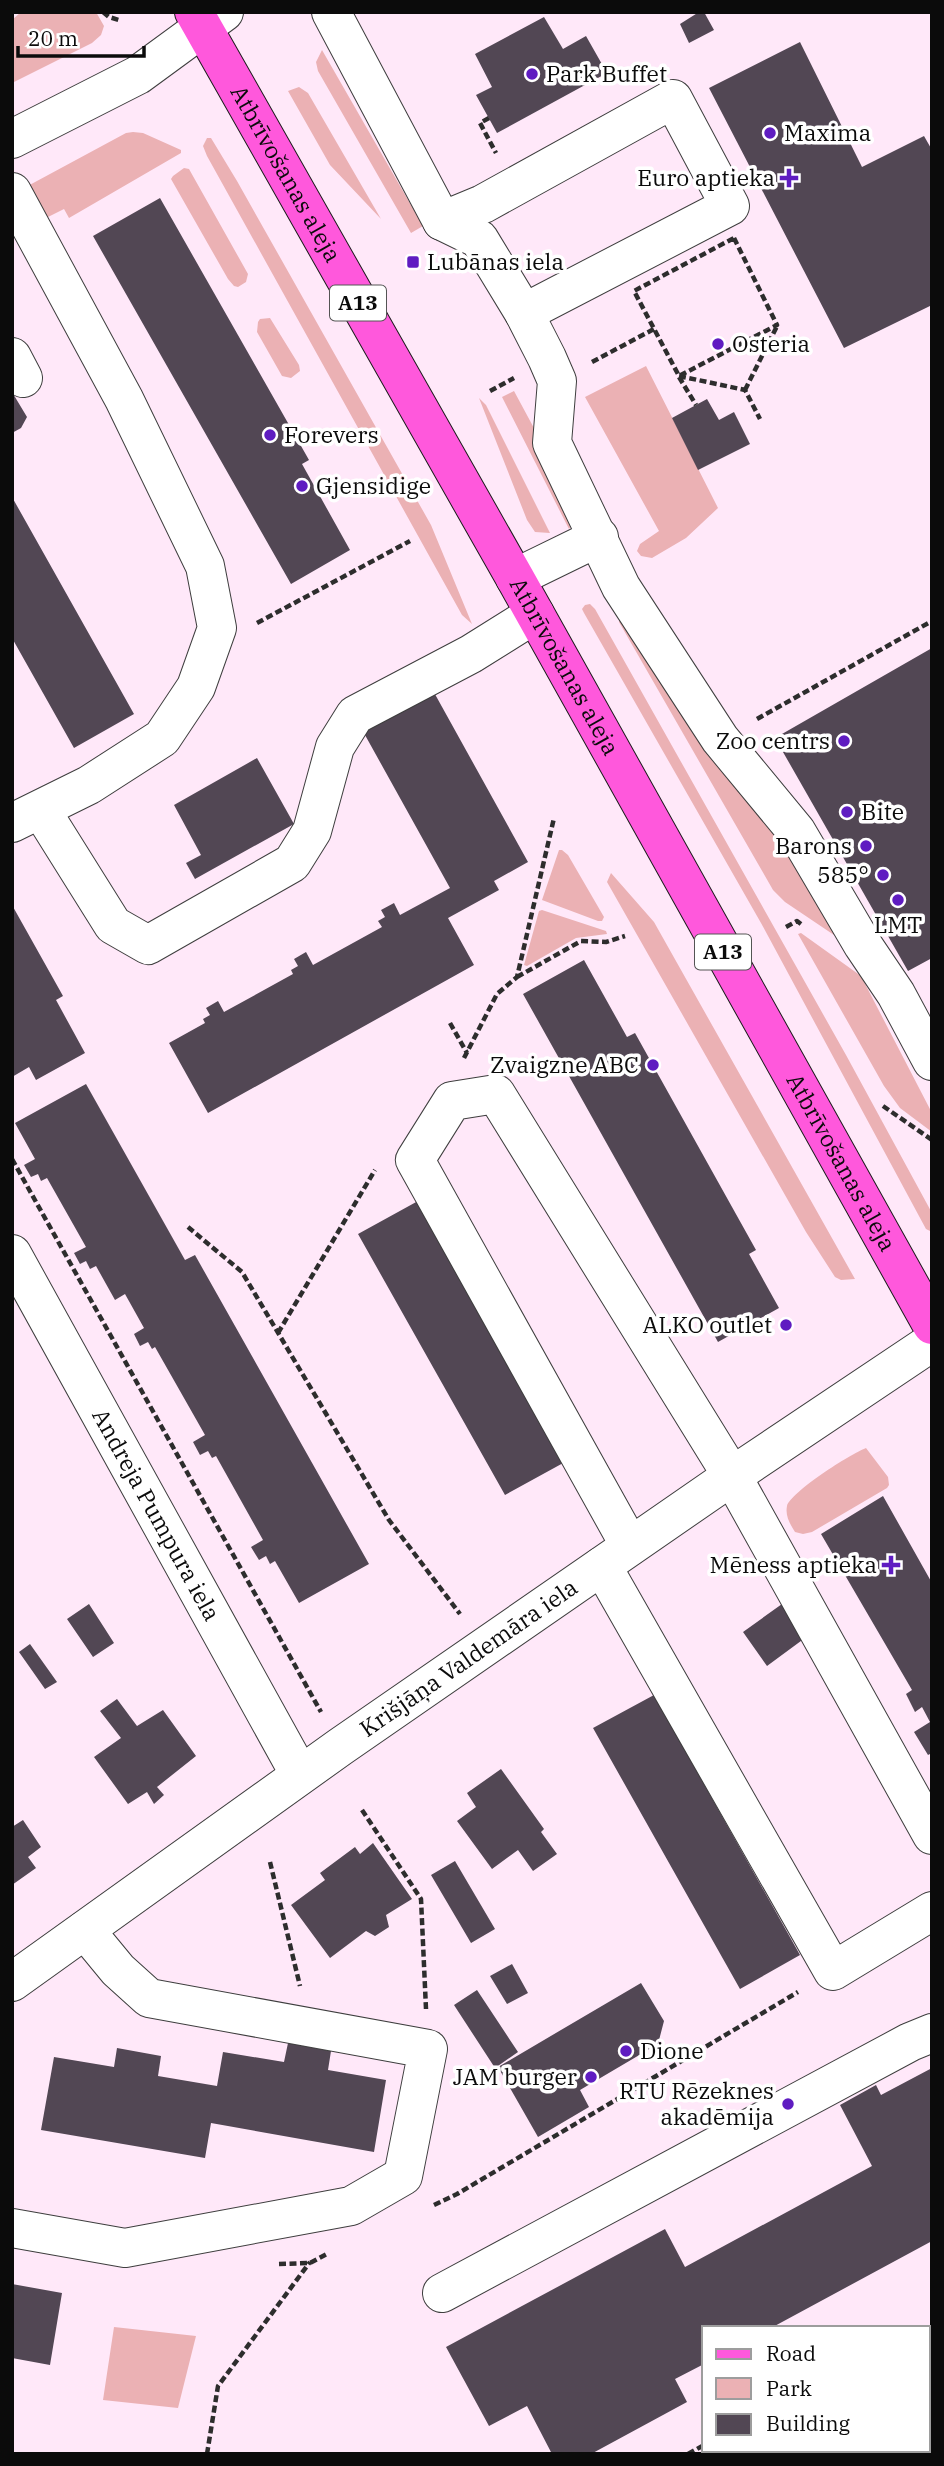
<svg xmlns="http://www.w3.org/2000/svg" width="944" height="2466" font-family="'IBM Plex Serif',serif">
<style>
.green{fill:#ebb1b4}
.building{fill:#524754}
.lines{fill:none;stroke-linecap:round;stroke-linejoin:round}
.minor-casing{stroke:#3e3e3e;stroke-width:40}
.major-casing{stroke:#1c1c1c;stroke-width:40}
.path{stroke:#2d2d2d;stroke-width:4.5;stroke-dasharray:7 3.5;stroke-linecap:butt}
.minor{stroke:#fff;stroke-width:38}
.major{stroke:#ff58dc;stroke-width:38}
.poi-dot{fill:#5f1cc1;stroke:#fff;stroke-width:2.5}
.labels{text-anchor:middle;stroke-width:7;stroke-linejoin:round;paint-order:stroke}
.shield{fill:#fff;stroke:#545454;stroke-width:2}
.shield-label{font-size:21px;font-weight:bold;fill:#0b0b0b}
.poi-label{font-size:23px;fill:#0b0b0b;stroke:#fff;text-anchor:end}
.street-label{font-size:23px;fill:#0b0b0b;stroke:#fff}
</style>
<rect width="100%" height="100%" fill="#ffe8f9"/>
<!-- green -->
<path class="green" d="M 21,12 L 96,12 L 104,26 L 101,35 L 92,43 L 12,83 L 12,20 Z
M 322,50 L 423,226 L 411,233 L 318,71 L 316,62 Z
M 299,87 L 308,93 L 381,219 L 330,165 L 288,91 Z
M 133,132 L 143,133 L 181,150 L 181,153 L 69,218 L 64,209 L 42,220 L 24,188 L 126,133 Z
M 207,138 L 211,138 L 237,181 L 431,525 L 472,624 L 462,615 L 207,156 L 203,146 Z
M 184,168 L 189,169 L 248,274 L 246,282 L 238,287 L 234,286 L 228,279 L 171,179 L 173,176 Z
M 270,318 L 299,365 L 300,371 L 291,378 L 282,376 L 257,332 L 258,322 L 260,319 Z
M 646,366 L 718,508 L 686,538 L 652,558 L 641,556 L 637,551 L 640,544 L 659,531 L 585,397 Z
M 514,391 L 570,495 L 573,523 L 569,529 L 502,397 Z
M 479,398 L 486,405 L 550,533 L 535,532 L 527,520 Z
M 590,604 L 595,609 L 846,1055 L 932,1213 L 932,1232 L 926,1229 L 761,923 L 584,613 L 582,609 L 585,605 Z
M 621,615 L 779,834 L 838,932 L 834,935 L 785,902 L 773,890 L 619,622 Z
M 559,850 L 562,850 L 568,855 L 604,917 L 602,921 L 598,921 L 542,900 Z
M 611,873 L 654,922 L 855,1279 L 841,1280 L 835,1277 L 806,1232 L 607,882 Z
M 542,910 L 606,931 L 607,934 L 576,938 L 527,966 L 524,965 L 539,911 Z
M 801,933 L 861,976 L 932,1113 L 932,1132 L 900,1108 L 884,1086 L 798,934 Z
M 866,1448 L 888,1477 L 889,1485 L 887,1488 L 812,1532 L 803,1534 L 795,1532 C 790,1524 785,1516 787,1506 C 791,1492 850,1454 866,1448 Z
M 114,2327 L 196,2336 L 178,2408 L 103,2400 Z"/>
<!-- building -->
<path class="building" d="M 699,12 L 704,12 L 714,30 L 689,43 L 680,24 Z
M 544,17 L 563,49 L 586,36 L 607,73 L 497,133 L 476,95 L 492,87 L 475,54 Z
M 800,42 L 862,167 L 924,136 L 932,150 L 932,305 L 844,348 L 709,88 Z
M 160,198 L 309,460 L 302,464 L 350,550 L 291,584 L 93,236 Z
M 12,392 L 27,417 L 21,428 L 12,433 Z
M 707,399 L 719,420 L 734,412 L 750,444 L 698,470 L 672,418 Z
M 12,497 L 134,714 L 74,748 L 12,638 Z
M 932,648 L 932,958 L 908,971 L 775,738 Z
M 431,687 L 528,862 L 494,881 L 499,890 L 448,918 L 474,965 L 208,1113 L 169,1043 L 205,1023 L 203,1019 L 210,1015 L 206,1008 L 218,1001 L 224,1012 L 293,974 L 291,970 L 298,966 L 294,959 L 306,952 L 313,965 L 382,927 L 378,921 L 385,917 L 381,910 L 394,903 L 400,915 L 450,888 L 360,726 Z
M 257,758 L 294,824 L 195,879 L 186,863 L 201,855 L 174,805 Z
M 12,905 L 63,996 L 56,1000 L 85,1053 L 36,1080 L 29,1067 L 12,1077 Z
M 584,960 L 627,1037 L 635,1033 L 756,1250 L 749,1254 L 779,1308 L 718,1342 L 523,994 Z
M 86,1084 L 185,1260 L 195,1255 L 369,1564 L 299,1603 L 275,1561 L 270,1564 L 266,1556 L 259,1560 L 251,1547 L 263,1540 L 216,1456 L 212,1458 L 208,1451 L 200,1455 L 193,1442 L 205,1435 L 155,1347 L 152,1349 L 148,1342 L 140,1346 L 134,1334 L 144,1328 L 125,1294 L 115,1300 L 96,1266 L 90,1269 L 86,1261 L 80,1264 L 74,1253 L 86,1247 L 47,1178 L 41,1181 L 38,1174 L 31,1177 L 24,1165 L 35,1159 L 15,1123 Z
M 418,1201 L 565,1462 L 505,1495 L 358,1234 Z
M 883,1496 L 932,1583 L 932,1753 L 928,1755 L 914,1732 L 930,1722 L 922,1707 L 915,1712 L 906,1694 L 912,1690 L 821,1534 Z
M 89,1604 L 114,1643 L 93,1657 L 67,1619 Z
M 782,1604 L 805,1638 L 767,1666 L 743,1632 Z
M 30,1644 L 57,1682 L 45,1689 L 19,1652 Z
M 654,1695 L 800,1955 L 740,1989 L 593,1728 Z
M 117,1699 L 137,1726 L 163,1710 L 196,1756 L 157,1787 L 164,1795 L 154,1804 L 147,1792 L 128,1804 L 94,1757 L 121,1738 L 100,1711 Z
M 501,1769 L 544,1829 L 541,1832 L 557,1854 L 533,1871 L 518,1850 L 492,1869 L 457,1821 L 476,1807 L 467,1793 Z
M 23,1820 L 41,1847 L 28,1857 L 36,1868 L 12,1885 L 12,1827 Z
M 373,1843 L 412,1899 L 386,1915 L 389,1927 L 375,1936 L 366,1931 L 330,1958 L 291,1905 L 325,1880 L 320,1873 L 355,1847 L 360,1854 Z
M 455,1861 L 495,1929 L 471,1943 L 431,1875 Z
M 512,1964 L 528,1993 L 507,2004 L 490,1976 Z
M 641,1983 L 664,2021 L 658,2044 L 580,2090 L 589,2107 L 538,2137 L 498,2067 Z
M 477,1990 L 518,2052 L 495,2068 L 454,2005 Z
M 288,2043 L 331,2051 L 328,2070 L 386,2080 L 374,2152 L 211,2123 L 205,2158 L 41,2130 L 54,2057 L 114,2067 L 117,2048 L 161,2056 L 158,2076 L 217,2086 L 223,2052 L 284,2062 Z
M 932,2068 L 932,2241 L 771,2328 L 704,2328 L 704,2364 L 675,2379 L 687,2402 L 591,2454 L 552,2454 L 527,2406 L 489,2426 L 446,2347 L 665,2229 L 685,2267 L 872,2166 L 840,2105 L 876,2085 L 881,2095 Z
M 12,2284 L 62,2293 L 50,2365 L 12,2358 Z"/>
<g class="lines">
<defs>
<g id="minor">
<path d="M 331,12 L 442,221 L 479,239 L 524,313 L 547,358 L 557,381 L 552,443 L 621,587 L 720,739 L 796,831 L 863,945 L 896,994 L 932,1061"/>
<path d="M 12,139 L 138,75 L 224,12"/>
<path d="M 12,192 L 124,399 L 205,566 L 217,628 L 196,687 L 162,738 L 89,785 L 12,823"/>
<path d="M 442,221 L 483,204 L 673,99 L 730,206 L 524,313"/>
<path d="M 12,357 L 23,378"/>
<path d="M 515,578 L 599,537"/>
<path d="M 41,810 L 113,925 L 148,945 L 292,863 L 312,831 L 335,747 L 355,715 L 471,654 L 535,614"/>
<path id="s1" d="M 12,1254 L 300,1775"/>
<path d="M 630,1546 L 415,1160 L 452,1101 L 496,1094 L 732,1476 L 932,1835"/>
<path d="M 602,1566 L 833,1971 L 932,1911"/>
<path id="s2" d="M 12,1982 L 340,1747 L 732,1476 L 932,1342"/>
<path d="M 12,2228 L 125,2248 L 351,2206 L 403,2176 L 428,2049 L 149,1998 L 118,1970 L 85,1930"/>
<path d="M 442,2293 L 910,2042 L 932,2033"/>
</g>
<g id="major">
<path id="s3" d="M 194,12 L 515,578 L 932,1325"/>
</g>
</defs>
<!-- minor casing -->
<use href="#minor" class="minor-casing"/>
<!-- major casing -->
<use href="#major" class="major-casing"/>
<!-- path -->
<path class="path" d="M 103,12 L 109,17 L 119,20
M 489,118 L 480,123 L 496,153
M 734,238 L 777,325 L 679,376 L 634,291 Z
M 592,362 L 654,329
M 679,376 L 745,390 L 760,419
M 679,377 L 696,405
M 745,390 L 777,326
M 490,391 L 514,378
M 257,623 L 410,541
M 757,719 L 932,621
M 786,927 L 797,921 L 801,924
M 517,977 L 581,941 L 606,942 L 625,936
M 450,1023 L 467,1053
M 464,1058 L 497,994 L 517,977 L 554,818
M 883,1106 L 932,1140
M 12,1159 L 321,1712
M 188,1227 L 242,1272 L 389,1520 L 460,1614
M 278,1333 L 375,1170
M 362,1810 L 421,1899 L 426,2009
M 270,1862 L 300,1986
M 434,2205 L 457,2194 L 798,1992
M 279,2264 L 310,2263 L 327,2254
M 928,2331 L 932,2329
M 207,2454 L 218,2386 L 310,2262
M 688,2454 L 704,2445"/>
<!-- minor -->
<use href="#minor" class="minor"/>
<!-- major -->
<use href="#major" class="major"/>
</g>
<!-- markers -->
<g class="poi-dot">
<circle cx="532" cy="74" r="7"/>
<circle cx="770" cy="133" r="7"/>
<path d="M785.5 167.5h7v7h7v7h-7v7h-7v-7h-7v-7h7z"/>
<rect x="406" y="255" width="14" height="14" rx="3.5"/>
<circle cx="718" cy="344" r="7"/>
<circle cx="270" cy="435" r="7"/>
<circle cx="302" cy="486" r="7"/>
<circle cx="844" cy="741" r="7"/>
<circle cx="847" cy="812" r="7"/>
<circle cx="866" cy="846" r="7"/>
<circle cx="883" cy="875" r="7"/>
<circle cx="898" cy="900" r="7"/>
<circle cx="653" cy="1065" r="7"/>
<circle cx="786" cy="1325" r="7"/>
<path d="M887.5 1554.5h7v7h7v7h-7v7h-7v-7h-7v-7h7z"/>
<circle cx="626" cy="2051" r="7"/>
<circle cx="591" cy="2077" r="7"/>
<circle cx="788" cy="2104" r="7"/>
</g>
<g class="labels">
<!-- shield labels -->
<g class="shield">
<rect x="330" y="285.5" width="56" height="35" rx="5"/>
<rect x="695" y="934.5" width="56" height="35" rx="5"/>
</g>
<g class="shield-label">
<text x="358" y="310">A13</text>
<text x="723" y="959">A13</text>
</g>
<!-- poi labels -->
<g class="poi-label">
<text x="546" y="82" text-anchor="start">Park Buffet</text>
<text x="784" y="141" text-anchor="start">Maxima</text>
<text x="775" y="186">Euro aptieka</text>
<text x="427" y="270" text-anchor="start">Lubānas iela</text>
<text x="732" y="352" text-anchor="start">Osteria</text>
<text x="284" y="443" text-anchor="start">Forevers</text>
<text x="316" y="494" text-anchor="start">Gjensidige</text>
<text x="830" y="749">Zoo centrs</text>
<text x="861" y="820" text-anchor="start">Bite</text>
<text x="852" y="854">Barons</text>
<text x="869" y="883">585°</text>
<text x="898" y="933" text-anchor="middle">LMT</text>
<text x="639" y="1073">Zvaigzne ABC</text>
<text x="772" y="1333">ALKO outlet</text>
<text x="877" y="1573">Mēness aptieka</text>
<text x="640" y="2059" text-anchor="start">Dione</text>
<text x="577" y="2085">JAM burger</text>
<text x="774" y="2099">RTU Rēzeknes<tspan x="774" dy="26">akadēmija</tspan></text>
</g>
<!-- street labels -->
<g class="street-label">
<text dy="8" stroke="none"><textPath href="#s3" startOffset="186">Atbrīvošanas aleja</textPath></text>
<text dy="8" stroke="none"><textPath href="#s3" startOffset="752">Atbrīvošanas aleja</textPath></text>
<text dy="8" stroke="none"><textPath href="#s3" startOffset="1320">Atbrīvošanas aleja</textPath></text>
<text dy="8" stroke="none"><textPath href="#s1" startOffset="298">Andreja Pumpura iela</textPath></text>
<text dy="8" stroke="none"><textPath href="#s2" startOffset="560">Krišjāņa Valdemāra iela</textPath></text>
</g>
</g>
<!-- border -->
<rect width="944" height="2466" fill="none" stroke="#0b0b0b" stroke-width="28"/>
<!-- legend -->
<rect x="702" y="2326" width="228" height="126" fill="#ffffff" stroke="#9d9d9d" stroke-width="2"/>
<rect x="716" y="2349" width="35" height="10" fill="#ff58dc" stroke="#9d9d9d" stroke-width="2"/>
<text x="766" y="2361" font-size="21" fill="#0b0b0b">Road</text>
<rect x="716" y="2378" width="35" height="21" fill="#ebb1b4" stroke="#9d9d9d" stroke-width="2"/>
<text x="766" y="2396" font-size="21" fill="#0b0b0b">Park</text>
<rect x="716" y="2414" width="35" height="21" fill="#524754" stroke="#9d9d9d" stroke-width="2"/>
<text x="766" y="2431" font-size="21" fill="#0b0b0b">Building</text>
<!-- scale -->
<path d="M18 46v10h126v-10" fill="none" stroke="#0b0b0b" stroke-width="3.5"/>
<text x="28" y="46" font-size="21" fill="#0b0b0b" stroke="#ffffff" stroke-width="5" paint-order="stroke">20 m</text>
</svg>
